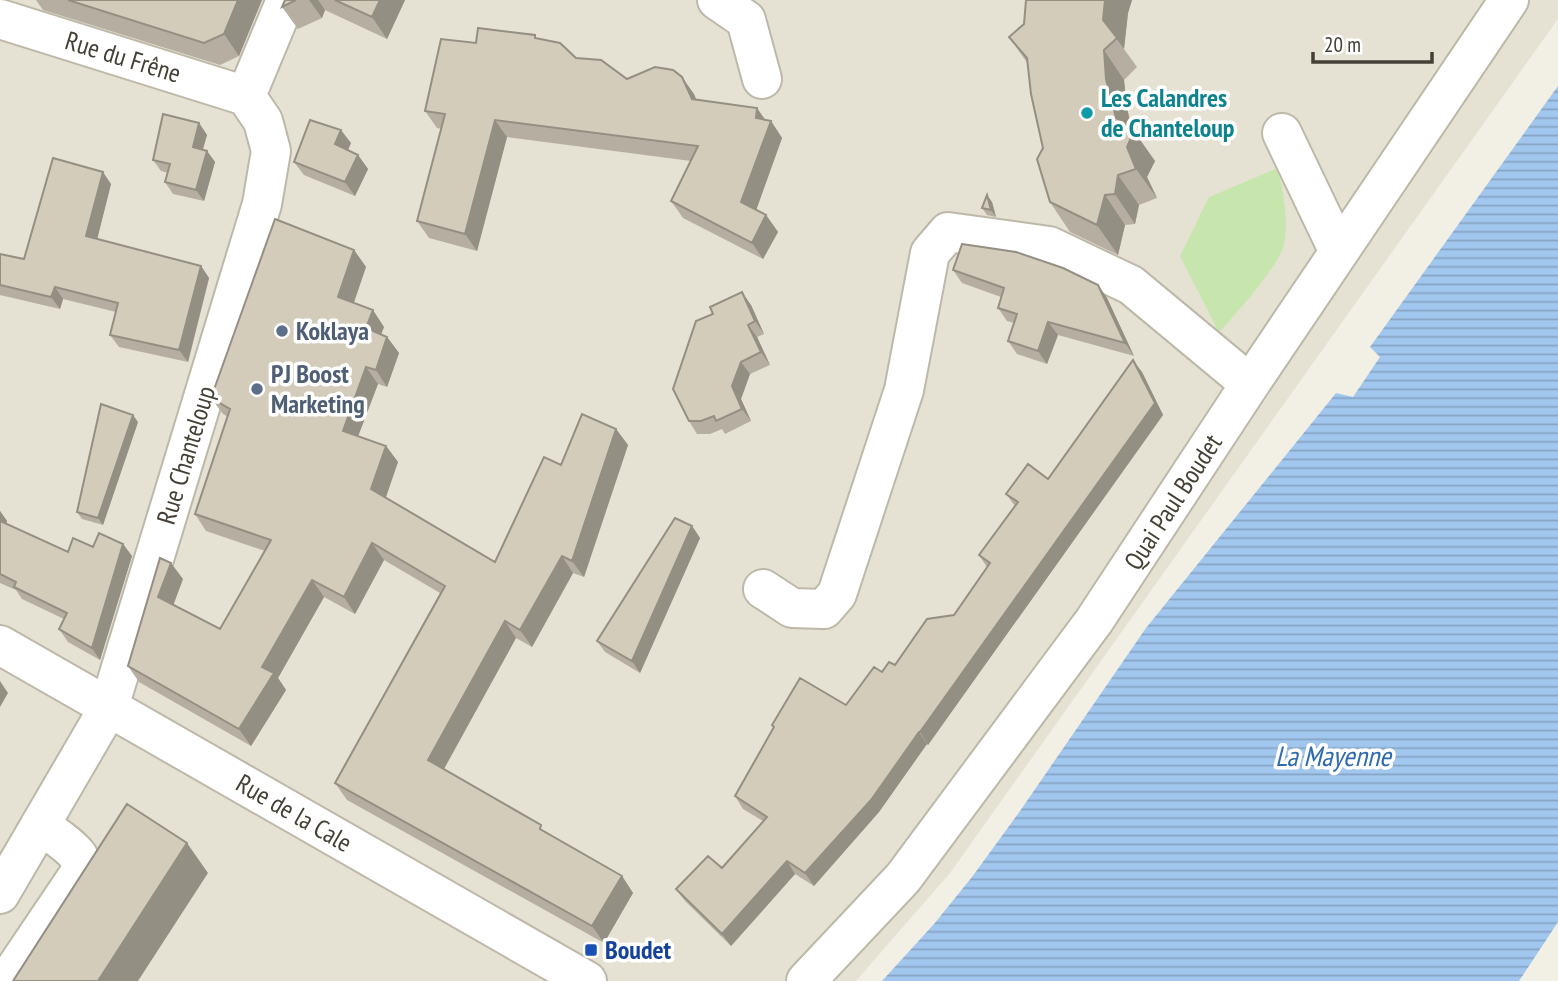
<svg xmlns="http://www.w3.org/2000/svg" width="1558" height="981" font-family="'PT Sans Narrow',sans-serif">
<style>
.residential{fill:#e6e2d3}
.green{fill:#c7e6ae}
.water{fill:url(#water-rules)}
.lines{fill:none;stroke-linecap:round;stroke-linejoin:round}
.minor-casing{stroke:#bdb8a8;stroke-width:42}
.minor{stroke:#fff;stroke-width:38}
.wall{fill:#b6afa1}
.shaded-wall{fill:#948f83}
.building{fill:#d4ccbb;stroke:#948f83;stroke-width:2}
.culture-dot{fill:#0f9aa8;stroke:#fff;stroke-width:2.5}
.service-dot{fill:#5c6f8a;stroke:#fff;stroke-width:2.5}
.transit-dot{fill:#1a4fb4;stroke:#fff;stroke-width:2.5}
.labels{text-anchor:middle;stroke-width:7;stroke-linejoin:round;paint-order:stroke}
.street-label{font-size:26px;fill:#444035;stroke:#fff}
.culture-label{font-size:26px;font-weight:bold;fill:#0d838f;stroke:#fff;text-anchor:start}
.service-label{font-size:26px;font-weight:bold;fill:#4e5e75;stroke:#fff;text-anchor:start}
.transit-label{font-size:26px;font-weight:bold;fill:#164399;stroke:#fff;text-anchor:start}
.water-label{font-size:28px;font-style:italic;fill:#306bae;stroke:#fff}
</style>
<defs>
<pattern id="water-rules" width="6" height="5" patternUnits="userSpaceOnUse" patternTransform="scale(1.75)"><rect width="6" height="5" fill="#a2c7ef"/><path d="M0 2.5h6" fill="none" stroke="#86a3c2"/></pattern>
</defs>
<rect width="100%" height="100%" fill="#f2f0e5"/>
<!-- residential -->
<path class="residential" d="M 0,0 L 1558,0 L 1558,19 L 950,873 L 856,981 L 0,981 Z"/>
<!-- green -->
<path class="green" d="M 1278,168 C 1283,193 1289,219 1284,244 C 1279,267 1236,313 1219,333 L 1180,256 L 1209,197 Z"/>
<!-- water -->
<path class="water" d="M 1558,86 L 1558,922 L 1519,981 L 882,981 L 934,924 L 972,877 L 1020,811 L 1146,628 L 1336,393 L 1353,397 L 1380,357 L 1370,347 Z"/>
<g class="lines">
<defs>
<path id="minor" d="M 717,0 L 746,20 L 762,79
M 0,19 L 246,96
M 1282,133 L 1339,252
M 763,589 L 792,608 L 824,609 L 837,594 L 904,390 L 930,253 L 948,232 L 1049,246 L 1131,285 L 1250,384
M 0,645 L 587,981
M 0,894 L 109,707 L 262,204 L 271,151 L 263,121 L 246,96 L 286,0
M 7,981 L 79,874 C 80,868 82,862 78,856 C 70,845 51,833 40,825
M 806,981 L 903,878 L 1094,621 L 1250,384 L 1509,0"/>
</defs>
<!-- minor casing -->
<use href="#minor" class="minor-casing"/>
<!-- minor -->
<use href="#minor" class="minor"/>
</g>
<!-- wall -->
<path class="wall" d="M 36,0 L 262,0 L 239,56 L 220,65 L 43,10 Z
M 285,0 L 405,0 L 387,39 L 325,10 L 322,18 L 298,29 L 282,7 Z
M 1026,0 L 1132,0 L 1128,13 L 1124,49 L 1137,67 L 1124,80 L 1127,108 L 1132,130 L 1155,161 L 1147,177 L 1157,198 L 1139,205 L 1135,224 L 1125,225 L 1118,255 L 1070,232 L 1050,202 L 1043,148 L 1028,64 L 1009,37 L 1024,24 Z
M 538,38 L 576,58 L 627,79 L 694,94 L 696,100 L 771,121 L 782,138 L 756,210 L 766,215 L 778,232 L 763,259 L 683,218 L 671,201 L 691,161 L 507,137 L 477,251 L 429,238 L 417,221 L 442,129 L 437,128 L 425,111 L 476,43 Z
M 199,123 L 207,135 L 203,150 L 207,151 L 215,162 L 204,201 L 173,194 L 165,182 L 168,173 L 161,171 L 153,160 Z
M 351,143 L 348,150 L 358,155 L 368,169 L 355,196 L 304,175 L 294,162 Z
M 111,184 L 97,239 L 201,266 L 209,278 L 188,362 L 119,347 L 110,335 L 116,312 L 63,299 L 60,309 L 0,295 L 0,254 L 24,259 Z
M 992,202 L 996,217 L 987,215 L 982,208 Z
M 354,250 L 366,267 L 354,303 L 384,327 L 381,334 L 387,337 L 399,353 L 387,387 L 378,384 L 358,436 L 386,446 L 398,462 L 385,497 L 495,562 L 561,465 L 616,429 L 628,445 L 584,577 L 573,573 L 532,647 L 516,638 L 444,769 L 547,833 L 622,876 L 633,893 L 604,943 L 347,800 L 335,783 L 440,593 L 384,560 L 355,614 L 324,597 L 278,678 L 286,690 L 251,746 L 139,682 L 128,666 L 183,579 L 173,605 L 220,629 L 265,551 L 206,531 L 195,514 L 228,417 L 223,414 L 211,398 Z
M 953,270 L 1098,285 L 1107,298 L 1134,356 L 1058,335 L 1047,364 L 1017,354 L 1008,341 L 1014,323 L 1007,321 L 998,308 L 1001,297 L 962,283 Z
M 751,305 L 764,334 L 757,337 L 770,365 L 750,374 L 741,399 L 751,421 L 725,434 L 722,429 L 710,434 L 697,434 L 689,421 Z
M 1142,372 L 1163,415 L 928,745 L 927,744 L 879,812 L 814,886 L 795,874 L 731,946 L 685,901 L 676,889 L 722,868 L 763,821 L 743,809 L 735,796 L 774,728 L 772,725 L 846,705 L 895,665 L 954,615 L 987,567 L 979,555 L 1015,506 L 1006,494 L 1048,479 Z
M 138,422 L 103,525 L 82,519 L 77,512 Z
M 0,511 L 7,521 L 6,524 L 68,552 L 93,547 L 123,544 L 132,556 L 100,660 L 68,642 L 59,629 L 64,619 L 22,599 L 16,590 L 0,583 Z
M 692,526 L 700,538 L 640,673 L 605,652 L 597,641 Z"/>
<!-- shaded-wall -->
<path class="shaded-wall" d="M 238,0 L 262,0 L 239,56 L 224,34 Z
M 309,0 L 318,0 L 325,10 L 322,18 Z
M 380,0 L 405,0 L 387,39 L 372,17 Z
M 1105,0 L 1132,0 L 1128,13 L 1124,49 L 1103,20 Z
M 1104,50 L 1124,80 L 1127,108 L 1133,134 L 1134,131 L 1155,161 L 1147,177 L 1157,198 L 1136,169 L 1116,118 L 1106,79 Z
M 682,77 L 694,94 L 703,116 L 692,99 Z
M 757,108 L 769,125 L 771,121 L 782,138 L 753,219 L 741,202 Z
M 495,120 L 507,137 L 477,251 L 465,234 Z
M 199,123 L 207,135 L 200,158 L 193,147 Z
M 341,130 L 351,143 L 344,158 L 335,144 Z
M 207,151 L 215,162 L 204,201 L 196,190 Z
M 358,155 L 368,169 L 355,196 L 345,182 Z
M 103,172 L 111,184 L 95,248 L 86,236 Z
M 1118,175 L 1139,205 L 1135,224 L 1115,194 Z
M 987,195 L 992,202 L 996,217 L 991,210 Z
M 1105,195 L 1125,225 L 1118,255 L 1097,225 Z
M 766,215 L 778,232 L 763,259 L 752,243 Z
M 354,250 L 366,267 L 350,313 L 338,297 Z
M 201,266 L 209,278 L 188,362 L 179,350 Z
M 1098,285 L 1107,298 L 1134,356 L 1125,343 Z
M 55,287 L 63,299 L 60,309 L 51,297 Z
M 742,292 L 751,305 L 764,334 L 755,321 Z
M 373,310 L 384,327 L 377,345 L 366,328 Z
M 1048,322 L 1058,335 L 1047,364 L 1038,351 Z
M 748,325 L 757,337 L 770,365 L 761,352 Z
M 387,337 L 399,353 L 387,387 L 376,370 Z
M 1133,360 L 1142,372 L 1163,415 L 928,745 L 920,732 Z
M 741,362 L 750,374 L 741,399 L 751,421 L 742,409 L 732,386 Z
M 366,367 L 378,384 L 354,447 L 343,431 Z
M 133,415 L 138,422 L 103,525 L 98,518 Z
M 616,429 L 628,445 L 584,577 L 572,561 Z
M 386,446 L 398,462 L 383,506 L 371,489 Z
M 0,511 L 7,521 L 3,531 L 0,526 Z
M 692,526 L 700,538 L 640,673 L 632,661 Z
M 372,543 L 384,560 L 355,614 L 344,597 Z
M 123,544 L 132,556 L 100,660 L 92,648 Z
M 562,556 L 573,573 L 532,647 L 520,630 Z
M 171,563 L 183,579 L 170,614 L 158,597 Z
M 312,580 L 324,597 L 278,678 L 286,690 L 251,746 L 239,729 L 262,667 Z
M 505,621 L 516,638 L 440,776 L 428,760 Z
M 0,681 L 8,693 L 0,707 Z
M 919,732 L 927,744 L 879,812 L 814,886 L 805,873 Z
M 187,843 L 208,873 L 138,981 L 98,981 Z
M 787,861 L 795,874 L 731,946 L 722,934 Z
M 622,876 L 633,893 L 604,943 L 592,926 Z"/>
<!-- building -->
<path class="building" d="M 68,0 L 238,0 L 224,34 L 204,43 Z
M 285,0 L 296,0 L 282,7 Z
M 335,0 L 380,0 L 372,17 Z
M 1026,0 L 1105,0 L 1103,20 L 1117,38 L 1104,50 L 1106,79 L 1116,118 L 1134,131 L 1127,147 L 1136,169 L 1118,175 L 1115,194 L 1105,195 L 1097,225 L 1050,202 L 1037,159 L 1043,148 L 1031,94 L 1027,58 L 1009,37 L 1024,24 Z
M 478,28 L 535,35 L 535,38 L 560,43 L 576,58 L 601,60 L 627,79 L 655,67 L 673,70 L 682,77 L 692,99 L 757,108 L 756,118 L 771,121 L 741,202 L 766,215 L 752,243 L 671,201 L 698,146 L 495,120 L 465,234 L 417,221 L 445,114 L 425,111 L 441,39 L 476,43 Z
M 163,114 L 199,123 L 193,147 L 207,151 L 196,190 L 165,182 L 170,164 L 153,160 Z
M 310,120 L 341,130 L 335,144 L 358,155 L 345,182 L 294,162 Z
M 53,158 L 103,172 L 86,236 L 201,266 L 179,350 L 110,335 L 118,303 L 55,287 L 51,297 L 0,285 L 0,254 L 24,259 Z
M 987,195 L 991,210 L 982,208 Z
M 275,219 L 354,250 L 338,297 L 373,310 L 366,328 L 387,337 L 376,370 L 366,367 L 343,431 L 386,446 L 371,489 L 495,562 L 544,457 L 561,465 L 582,414 L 616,429 L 572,561 L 562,556 L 520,630 L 505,621 L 428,760 L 541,825 L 540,829 L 622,876 L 592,926 L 335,783 L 445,586 L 372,543 L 344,597 L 312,580 L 262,667 L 274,673 L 239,729 L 128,666 L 160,558 L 171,563 L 158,597 L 220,629 L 271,540 L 195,514 L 230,409 L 211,398 Z
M 962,244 L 1016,252 L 1063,268 L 1098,285 L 1125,343 L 1048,322 L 1038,351 L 1008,341 L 1017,314 L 998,308 L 1004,288 L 953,270 Z
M 742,292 L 755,321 L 748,325 L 761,352 L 741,362 L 732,386 L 742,409 L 716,421 L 714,416 L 701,421 L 689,421 L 673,389 L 696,321 L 713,314 L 710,307 Z
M 1133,360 L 1155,403 L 920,732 L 919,732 L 871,800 L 805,873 L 787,861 L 722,934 L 676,889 L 708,856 L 722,868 L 767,817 L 735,796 L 774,727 L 772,725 L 800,678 L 846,705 L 874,667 L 882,672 L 889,662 L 895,665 L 927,619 L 954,615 L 990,563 L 979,555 L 1018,502 L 1006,494 L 1028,464 L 1048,479 Z
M 101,404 L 133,415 L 98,518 L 77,512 Z
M 675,518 L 692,526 L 632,661 L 597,641 Z
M 0,521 L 68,552 L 73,538 L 93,547 L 99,533 L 123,544 L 92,648 L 59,629 L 67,613 L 14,587 L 16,582 L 0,574 Z
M 127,804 L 187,843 L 98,981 L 13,981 Z"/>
<!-- markers -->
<circle class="culture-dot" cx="1087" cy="113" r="7"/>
<g class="service-dot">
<circle cx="282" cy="331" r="7"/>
<circle cx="257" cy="389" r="7"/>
</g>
<rect class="transit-dot" x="584" y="943" width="14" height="14" rx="3.5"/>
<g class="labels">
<!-- street labels -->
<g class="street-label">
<text transform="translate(123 57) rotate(17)" y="9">Rue du Frêne</text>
<text transform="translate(186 455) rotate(-73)" y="9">Rue Chanteloup</text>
<text transform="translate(1173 502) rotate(-57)" y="9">Quai Paul Boudet</text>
<text transform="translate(294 813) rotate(30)" y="9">Rue de la Cale</text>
</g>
<!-- culture labels -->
<g class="culture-label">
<text x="1101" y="107">Les Calandres<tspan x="1101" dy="30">de Chanteloup</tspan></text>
</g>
<!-- service labels -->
<g class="service-label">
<text x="296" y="340">Koklaya</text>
<text x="271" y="383">PJ Boost<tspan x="271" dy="30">Marketing</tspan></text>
</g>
<!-- transit labels -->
<g class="transit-label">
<text x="605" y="959">Boudet</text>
</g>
<!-- water labels -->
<g class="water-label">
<text x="1333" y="766">La Mayenne</text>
</g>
</g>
<!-- scale -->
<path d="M1313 52v10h119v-10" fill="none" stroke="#444035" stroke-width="3.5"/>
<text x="1324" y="52" font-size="21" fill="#444035" stroke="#ffffff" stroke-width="5" paint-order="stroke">20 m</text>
</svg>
